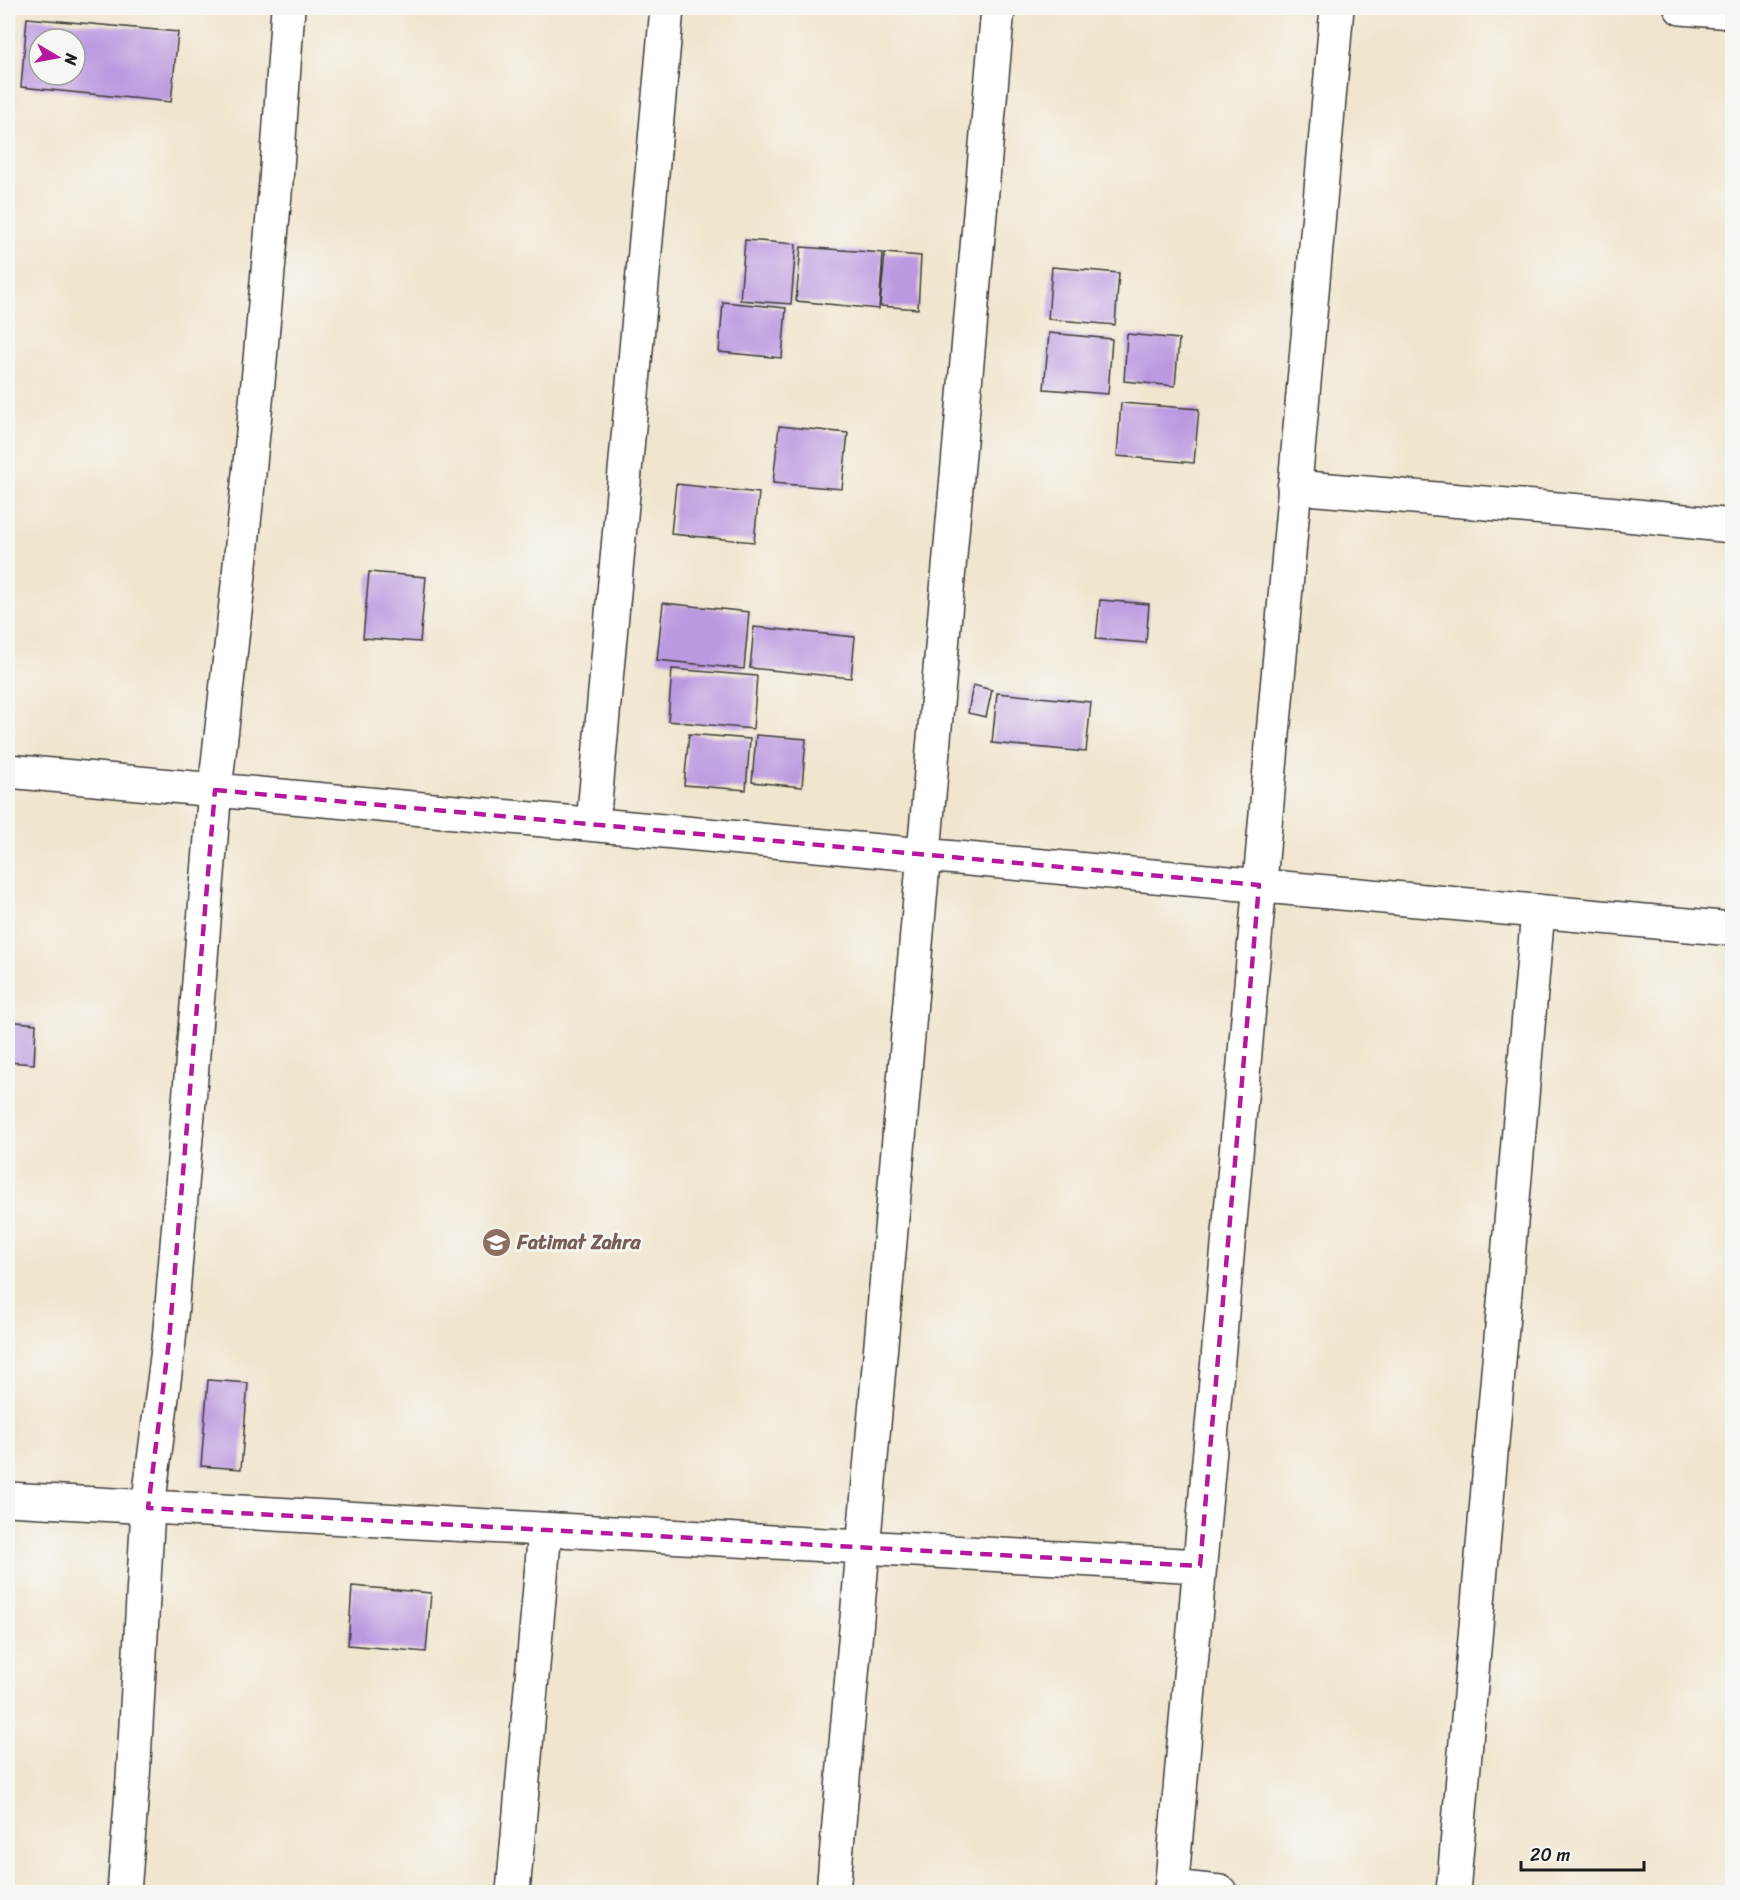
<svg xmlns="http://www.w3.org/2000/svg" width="1740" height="1900" font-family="Sriracha,sans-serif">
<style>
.building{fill:#bb99e0;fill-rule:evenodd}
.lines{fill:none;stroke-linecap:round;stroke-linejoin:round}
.street-casing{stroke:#3c3a37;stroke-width:36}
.street{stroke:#fff;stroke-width:33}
.marked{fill:none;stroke:#b5179e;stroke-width:4.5;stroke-dasharray:12 8;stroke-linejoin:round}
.labels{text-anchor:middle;stroke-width:5;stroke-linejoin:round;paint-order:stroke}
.education-label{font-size:20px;font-weight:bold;fill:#785e54;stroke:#f6f6f2;text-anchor:start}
</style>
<rect width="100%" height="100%" fill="#f6f6f2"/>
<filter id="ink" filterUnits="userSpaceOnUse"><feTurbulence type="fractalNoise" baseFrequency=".0167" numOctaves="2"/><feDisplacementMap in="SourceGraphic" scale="12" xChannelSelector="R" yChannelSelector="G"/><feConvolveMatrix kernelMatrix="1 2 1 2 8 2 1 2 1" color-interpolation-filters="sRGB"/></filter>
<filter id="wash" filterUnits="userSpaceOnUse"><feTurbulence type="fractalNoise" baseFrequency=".008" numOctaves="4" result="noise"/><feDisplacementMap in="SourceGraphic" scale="24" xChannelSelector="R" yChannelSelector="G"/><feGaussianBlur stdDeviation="1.35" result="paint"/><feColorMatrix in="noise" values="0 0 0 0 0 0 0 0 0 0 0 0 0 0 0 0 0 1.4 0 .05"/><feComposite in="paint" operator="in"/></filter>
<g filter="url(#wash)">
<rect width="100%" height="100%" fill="#f0e5cd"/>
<g id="blocks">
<!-- building -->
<path class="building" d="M 27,18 L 178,32 L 171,102 L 21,87 ZM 39,39 L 75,39 L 75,75 L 39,75 Z
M 745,240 L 796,244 L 791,304 L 740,300 Z
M 801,247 L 883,253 L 879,309 L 796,301 Z
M 885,253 L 921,256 L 918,309 L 880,306 Z
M 1052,267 L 1119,273 L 1115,325 L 1048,319 Z
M 723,302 L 786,308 L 782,358 L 719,352 Z
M 1049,333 L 1112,339 L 1108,394 L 1044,389 Z
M 1127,334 L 1179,339 L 1175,386 L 1124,381 Z
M 1121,403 L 1199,409 L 1194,463 L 1117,456 Z
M 779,426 L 848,433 L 842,489 L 773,483 Z
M 676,484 L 759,493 L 754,542 L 671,534 Z
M 369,572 L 426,577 L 420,642 L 363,638 Z
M 1100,600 L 1149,604 L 1146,643 L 1096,639 Z
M 663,603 L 749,612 L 744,669 L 657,660 Z
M 754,627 L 855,637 L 851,678 L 750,668 Z
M 672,669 L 757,676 L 753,729 L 668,721 Z
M 973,685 L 992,690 L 986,717 L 968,713 Z
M 997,693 L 1091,702 L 1086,752 L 992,743 Z
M 689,734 L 750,739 L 746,790 L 684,785 Z
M 756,735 L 806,739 L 802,787 L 752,782 Z
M 8,1021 L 36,1024 L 34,1064 L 8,1062 Z
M 208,1380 L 248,1383 L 241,1469 L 201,1466 Z
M 352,1586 L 431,1593 L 426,1652 L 348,1645 Z"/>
</g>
</g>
<g filter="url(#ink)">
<use href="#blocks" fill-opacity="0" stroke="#3c3a37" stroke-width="1.5"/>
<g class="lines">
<defs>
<path id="street" d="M 1681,8 L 1732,12
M 1294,487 L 1617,514 L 1732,526
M 8,771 L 1732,929
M 593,824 L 667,8
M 8,1499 L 1200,1566
M 1171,1887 L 1220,1892
M 124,1892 L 133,1779 L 148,1508 L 169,1341 L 215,790 L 238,585 L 258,382 L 276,182 L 288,8
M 513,1892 L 545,1530
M 833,1892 L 998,8
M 1171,1892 L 1337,8
M 1453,1892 L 1538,911"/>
</defs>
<!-- street casing -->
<use href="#street" class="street-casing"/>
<!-- street -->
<use href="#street" class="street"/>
</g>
</g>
<!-- marked area -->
<path class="marked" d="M 215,790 L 1259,885 L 1200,1566 L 148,1508 L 169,1341 Z"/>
<!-- icons -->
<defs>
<symbol id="school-disc" viewBox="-11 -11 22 22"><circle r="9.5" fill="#8d6e63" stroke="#f6f6f2"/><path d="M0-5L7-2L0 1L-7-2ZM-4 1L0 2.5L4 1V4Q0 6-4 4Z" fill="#fff"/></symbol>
</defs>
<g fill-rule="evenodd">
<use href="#school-disc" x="480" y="1226" width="33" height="33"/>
</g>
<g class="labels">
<!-- education labels -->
<g class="education-label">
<text x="517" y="1249">Fatimat Zahra</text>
</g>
</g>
<!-- margin -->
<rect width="1740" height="1900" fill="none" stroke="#f6f6f2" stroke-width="30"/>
<!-- north arrow -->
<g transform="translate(57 57) rotate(100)"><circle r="28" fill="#f6f6f2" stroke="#9f9f9c" stroke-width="1.5"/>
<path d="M0-4.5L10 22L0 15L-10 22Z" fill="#b5179e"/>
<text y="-9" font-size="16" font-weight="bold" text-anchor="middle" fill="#1c1c1c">N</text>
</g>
<!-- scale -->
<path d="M1521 1861v9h123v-9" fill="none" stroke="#1c1c1c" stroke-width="3"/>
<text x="1530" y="1861" font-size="18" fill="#1c1c1c" stroke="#f6f6f2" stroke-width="4.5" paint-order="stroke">20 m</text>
</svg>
